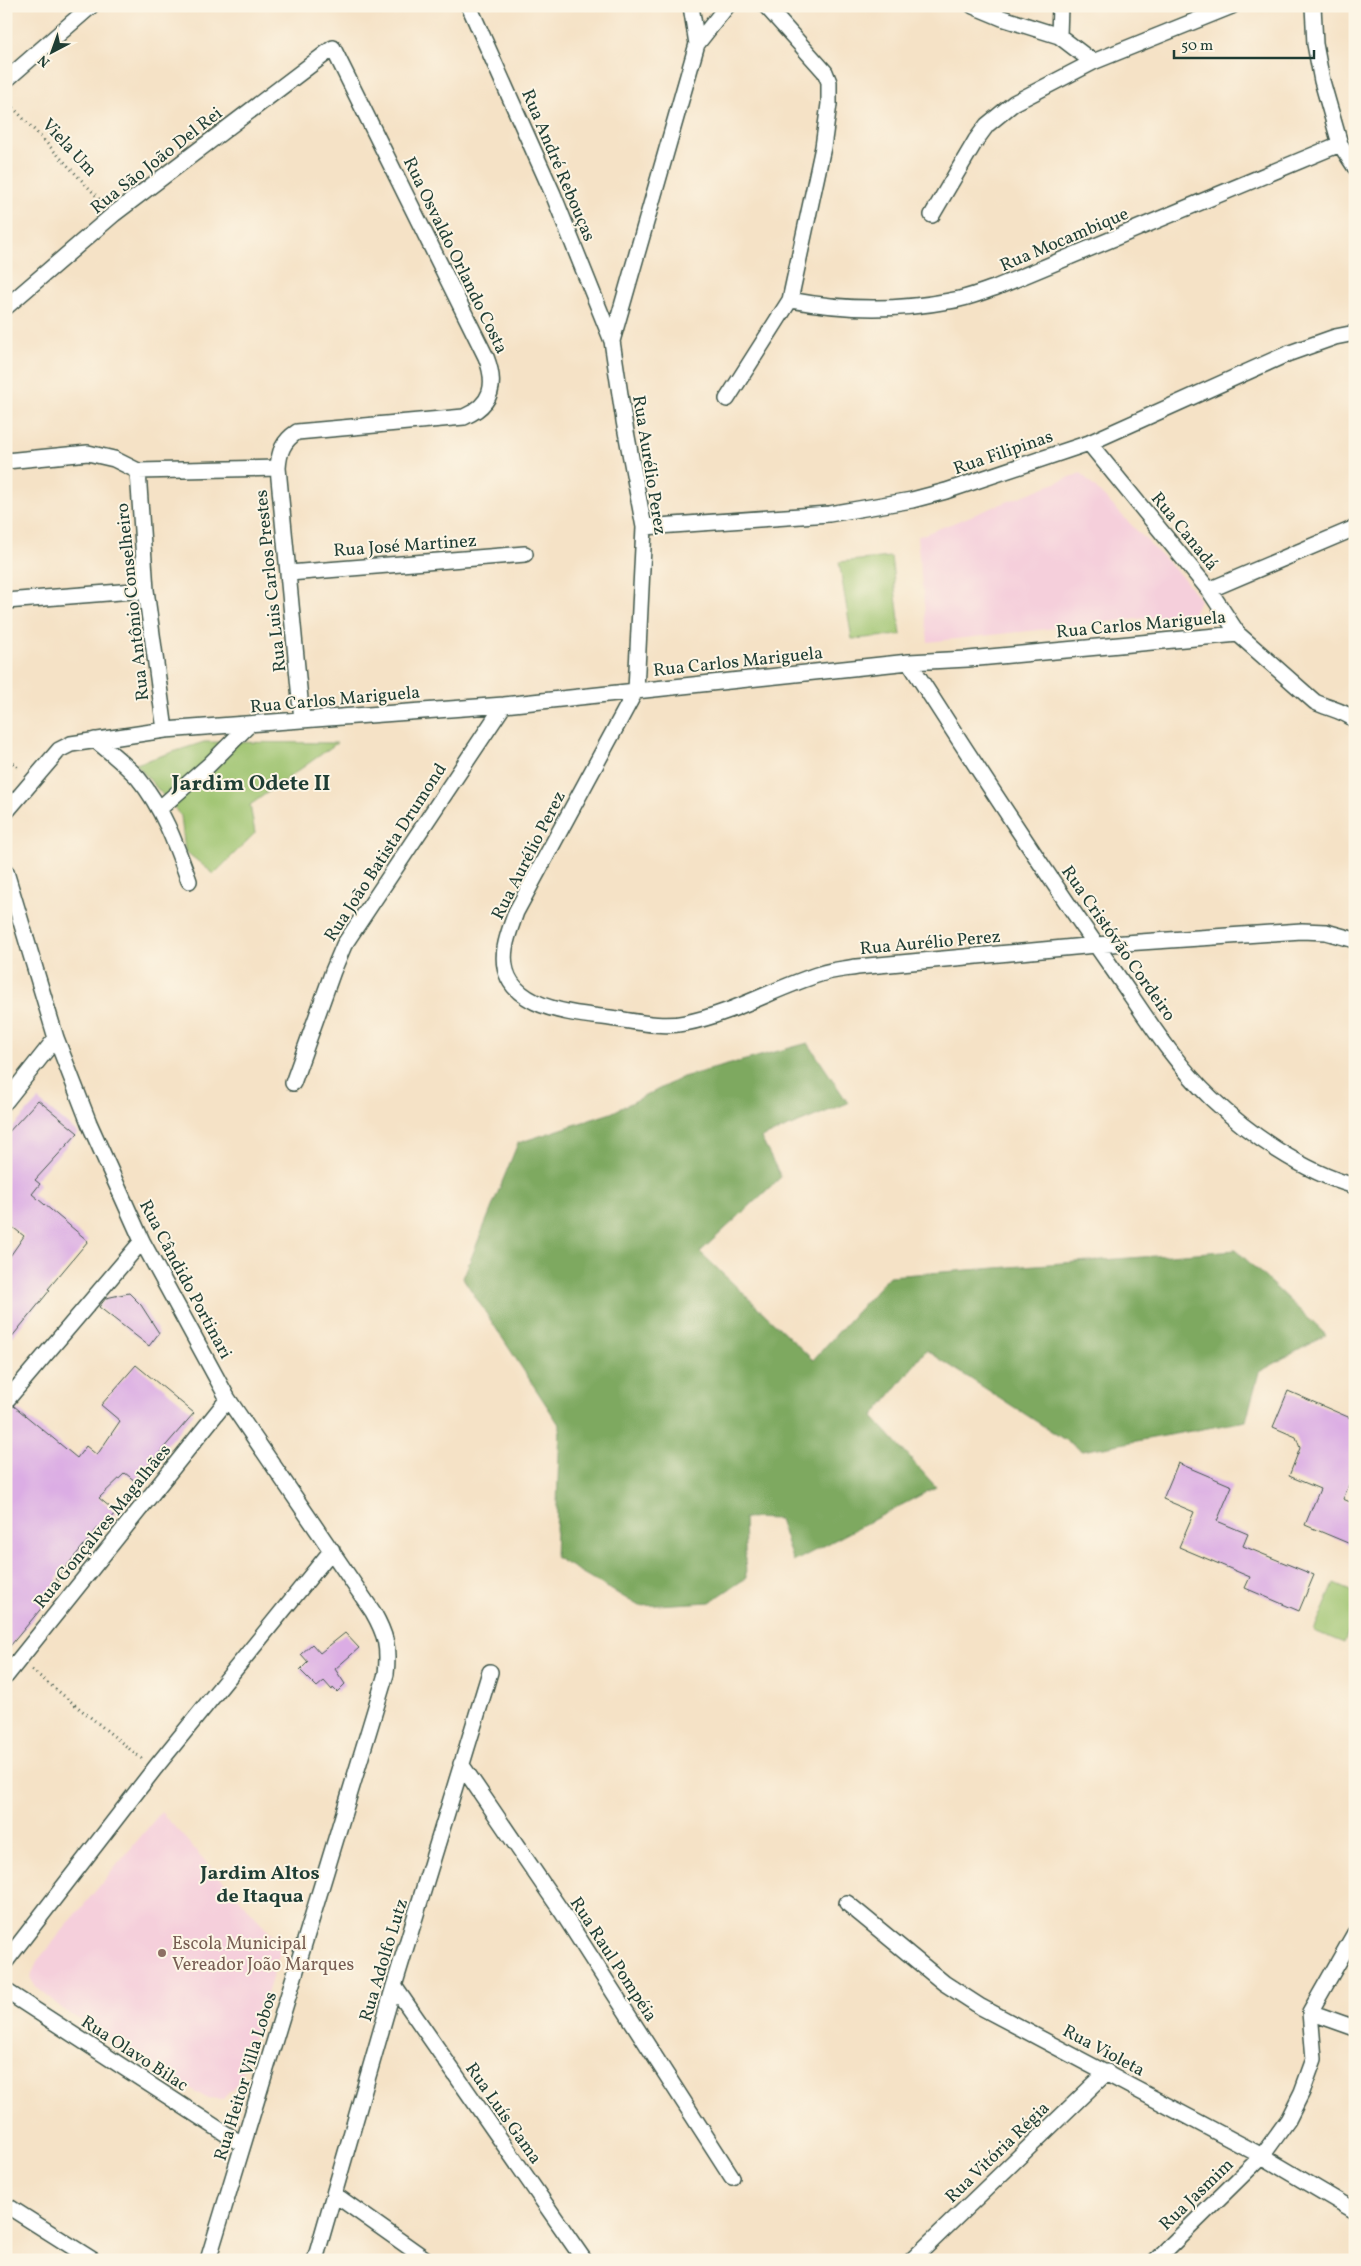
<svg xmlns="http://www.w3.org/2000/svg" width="1361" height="2266" font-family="Vollkorn,serif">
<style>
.built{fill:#f5cfdb}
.green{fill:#9dc36e;stroke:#5e8051}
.forest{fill:#7ea961;stroke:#4e734a}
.building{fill:#dbade4}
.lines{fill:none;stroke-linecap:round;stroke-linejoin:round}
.street-casing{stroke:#3f564a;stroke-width:18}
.path{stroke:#3f564a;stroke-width:3;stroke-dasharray:1 4;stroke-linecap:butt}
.street{stroke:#fff;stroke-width:15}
.education-dot{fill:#8d6e63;stroke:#fcf5e5;stroke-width:2}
.labels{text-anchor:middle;stroke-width:4;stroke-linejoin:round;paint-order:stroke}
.street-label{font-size:18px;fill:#1f3d34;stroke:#fcf5e5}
.education-label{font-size:18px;fill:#785e54;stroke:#fcf5e5;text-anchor:start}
.quarter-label{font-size:20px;font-weight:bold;fill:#1f3d34;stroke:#fcf5e5}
.district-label{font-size:22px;font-weight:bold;fill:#1f3d34;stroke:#fcf5e5}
</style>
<rect width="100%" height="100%" fill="#fcf5e5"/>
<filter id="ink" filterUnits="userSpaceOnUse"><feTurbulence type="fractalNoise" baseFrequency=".02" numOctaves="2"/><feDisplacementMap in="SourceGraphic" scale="10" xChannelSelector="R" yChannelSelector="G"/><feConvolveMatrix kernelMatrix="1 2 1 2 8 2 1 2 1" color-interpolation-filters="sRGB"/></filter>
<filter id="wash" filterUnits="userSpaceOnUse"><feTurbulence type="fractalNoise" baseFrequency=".0096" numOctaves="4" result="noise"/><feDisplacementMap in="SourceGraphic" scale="20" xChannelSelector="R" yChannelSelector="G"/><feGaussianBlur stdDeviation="1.12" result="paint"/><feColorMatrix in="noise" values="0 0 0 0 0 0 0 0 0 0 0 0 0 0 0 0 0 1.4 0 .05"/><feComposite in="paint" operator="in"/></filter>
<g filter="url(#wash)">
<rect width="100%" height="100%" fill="#f5e2c6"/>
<!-- built -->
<path class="built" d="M 1081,473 L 1185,580 L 1200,600 L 1193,613 L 928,642 L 917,537 Z
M 161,1812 L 282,1946 L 240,2081 L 223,2099 L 206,2098 L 65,2011 L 36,1987 L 30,1978 L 38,1960 Z"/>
<!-- green -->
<path class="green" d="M 891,557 L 901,635 L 852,639 L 839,562 Z
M 204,742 L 337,743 L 250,805 L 255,833 L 214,874 L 185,851 L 181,816 L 136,764 Z
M 1334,1584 L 1355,1593 L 1355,1616 L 1344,1643 L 1314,1631 Z"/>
<!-- forest -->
<path class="forest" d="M 808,1043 L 848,1103 L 761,1138 L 781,1177 L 700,1252 L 813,1360 L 889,1276 L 1236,1250 L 1326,1335 L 1259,1372 L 1246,1421 L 1082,1451 L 926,1350 L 873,1417 L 936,1487 L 793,1562 L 779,1519 L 744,1518 L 746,1578 L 710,1602 L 639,1606 L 555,1557 L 560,1426 L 463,1278 L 518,1143 L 611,1113 L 683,1077 Z"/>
<g id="blocks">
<!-- building -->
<path class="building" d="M 38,1100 L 78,1133 L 35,1180 L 40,1184 L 32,1194 L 88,1241 L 48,1289 L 50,1290 L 6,1344 L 6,1262 L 24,1236 L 6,1222 L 6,1135 Z
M 129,1293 L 141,1305 L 159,1333 L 149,1346 L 99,1307 L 106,1298 Z
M 136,1365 L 194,1413 L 135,1481 L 125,1473 L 99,1498 L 116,1512 L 100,1530 L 98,1528 L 56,1579 L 59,1581 L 41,1603 L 44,1605 L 6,1651 L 6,1410 L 14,1406 L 77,1458 L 86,1446 L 97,1455 L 120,1421 L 101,1405 Z
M 1288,1391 L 1355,1420 L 1355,1471 L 1343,1499 L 1355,1504 L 1355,1546 L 1305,1525 L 1320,1489 L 1289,1476 L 1300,1448 L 1296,1437 L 1273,1427 Z
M 1178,1463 L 1232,1486 L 1217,1521 L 1248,1534 L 1243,1546 L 1314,1575 L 1299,1611 L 1245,1588 L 1250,1577 L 1179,1547 L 1194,1512 L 1163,1499 Z
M 345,1633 L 359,1648 L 335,1669 L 345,1684 L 337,1692 L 333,1688 L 332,1690 L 324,1681 L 317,1687 L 300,1670 L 308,1662 L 301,1654 L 312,1644 L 320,1653 Z"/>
</g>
</g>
<g filter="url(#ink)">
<use href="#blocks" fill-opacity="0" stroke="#3f564a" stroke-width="1"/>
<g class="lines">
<defs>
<path id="street" d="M 469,6 L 553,194 L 612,341
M 691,6 L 697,44
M 727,6 L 697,44 L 612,341 L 624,421 L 644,527 L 636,690 L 516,912 C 512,924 507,935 505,948 C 496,1008 569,1013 610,1018 C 634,1021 661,1028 685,1023 C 732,1014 775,988 820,974 C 832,970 845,969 857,967 L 1096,945 L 1302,931 L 1326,932 L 1355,940
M 973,6 L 1002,18 L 1059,36 L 1093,62
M 1313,6 L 1315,44 L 1322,81 L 1340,144 L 1355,167
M 1059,36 L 1060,6
M 6,80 L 91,6
M 932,215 L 976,140 L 987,125 L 1014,103 L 1093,62 L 1232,6
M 790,300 C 843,310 896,311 949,301 C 966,299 982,292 997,287 L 1340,144
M 6,307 L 114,214 L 333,48 L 486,357 C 497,385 492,405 464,417 L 297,432 C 283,441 279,452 278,468 L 302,720
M 727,399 L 790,300 L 823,147 L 829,104 L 829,82 L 825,72 L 766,6
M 1089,443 L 1209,590 L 1238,634 L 1315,702 C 1327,708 1345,711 1355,720
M 6,461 L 88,453 L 114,459 L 138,471 L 278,468
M 138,471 L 146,590 L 165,730
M 644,527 L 829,514 L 912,500 L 946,491 L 1089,443 L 1287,354 L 1335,337 L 1355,333
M 289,573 L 525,554
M 1209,590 L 1355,528
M 6,601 L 146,590
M 909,662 C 975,765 1042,868 1112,968 C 1143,1012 1172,1061 1211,1098 C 1249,1134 1303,1172 1355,1186
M 95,740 C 110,752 125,764 138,778 C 163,808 176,845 189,881
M 159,809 L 208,766 L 249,725
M 6,812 L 59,750 L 71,744 L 165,730 L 504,705 L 909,662 L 968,659 L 1238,634
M 6,872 L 56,1038 L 89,1123 L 142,1241 L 228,1399 L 373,1612 C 386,1635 389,1647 386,1674 L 208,2260
M 293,1083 L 333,971 L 344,945 L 504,705
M 6,1101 L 56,1038
M 6,1401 L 142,1241
M 6,1676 L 228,1399
M 461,1764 L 562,1912 L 732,2177
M 847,1903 L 944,1983 L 981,2007 L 1262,2156 L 1355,2211
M 6,1961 L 155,1768 L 332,1550
M 394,1986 L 584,2260
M 6,1991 L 243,2145
M 1310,2012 L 1355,2028
M 334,2194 L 427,2260
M 6,2205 L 93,2260
M 315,2260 L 394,1986 L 490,1672
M 912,2260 L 1107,2072
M 1156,2260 L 1262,2156 L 1288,2120 L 1302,2092 L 1314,2059 L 1310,2012 L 1355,1933"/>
</defs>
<!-- street casing -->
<use href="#street" class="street-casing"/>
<!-- path -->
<path class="path" d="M 6,100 L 103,203
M 6,756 L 20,770
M 32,1670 L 142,1759"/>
<!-- street -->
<use href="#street" class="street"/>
</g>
</g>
<!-- markers -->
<circle class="education-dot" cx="162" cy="1953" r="5"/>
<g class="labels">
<!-- street labels -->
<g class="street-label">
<text transform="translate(70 147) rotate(47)" y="6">Viela Um</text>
<text transform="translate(156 160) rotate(-38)" y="6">Rua São João Del Rei</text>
<text transform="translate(559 165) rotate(67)" y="6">Rua André Rebouças</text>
<text transform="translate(1064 239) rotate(-23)" y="6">Rua Mocambique</text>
<text transform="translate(456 255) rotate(64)" y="6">Rua Osvaldo Orlando Costa</text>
<text transform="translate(1003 452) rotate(-19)" y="6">Rua Filipinas</text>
<text transform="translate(650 465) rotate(81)" y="6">Rua Aurélio Perez</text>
<text transform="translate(1185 531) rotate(51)" y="6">Rua Canadá</text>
<text transform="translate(405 545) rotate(-4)" y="6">Rua José Martinez</text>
<text transform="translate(270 581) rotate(-96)" y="6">Rua Luis Carlos Prestes</text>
<text transform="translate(132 602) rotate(-96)" y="6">Rua Antônio Conselheiro</text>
<text transform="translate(1141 624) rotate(-5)" y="6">Rua Carlos Mariguela</text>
<text transform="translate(738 661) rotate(-6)" y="6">Rua Carlos Mariguela</text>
<text transform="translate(335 699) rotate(-5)" y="6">Rua Carlos Mariguela</text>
<text transform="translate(385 852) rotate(-57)" y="6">Rua João Batista Drumond</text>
<text transform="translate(528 855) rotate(-63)" y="6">Rua Aurélio Perez</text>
<text transform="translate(930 942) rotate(-5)" y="6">Rua Aurélio Perez</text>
<text transform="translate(1119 943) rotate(55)" y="6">Rua Cristóvão Cordeiro</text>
<text transform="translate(186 1279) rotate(62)" y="6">Rua Cândido Portinari</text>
<text transform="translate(102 1526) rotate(-51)" y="6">Rua Gonçalves Magalhães</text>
<text transform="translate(614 1959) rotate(57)" y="6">Rua Raul Pompéia</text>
<text transform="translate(383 1960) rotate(-73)" y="6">Rua Adolfo Lutz</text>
<text transform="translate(1104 2050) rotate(28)" y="6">Rua Violeta</text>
<text transform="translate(135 2053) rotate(33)" y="6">Rua Olavo Bilac</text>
<text transform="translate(245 2076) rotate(-73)" y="6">Rua Heitor Villa Lobos</text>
<text transform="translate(504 2113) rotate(55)" y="6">Rua Luís Gama</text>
<text transform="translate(997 2152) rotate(-44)" y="6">Rua Vitória Régia</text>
<text transform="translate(1196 2194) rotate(-44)" y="6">Rua Jasmim</text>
</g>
<!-- education labels -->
<g class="education-label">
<text x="172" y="1949">Escola Municipal<tspan x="172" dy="21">Vereador João Marques</tspan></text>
</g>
<!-- quarter labels -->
<g class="quarter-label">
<text x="260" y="1879">Jardim Altos<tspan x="260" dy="23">de Itaqua</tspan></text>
</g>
<!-- district labels -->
<g class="district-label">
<text x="251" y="790">Jardim Odete II</text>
</g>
</g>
<!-- margin -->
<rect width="1361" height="2266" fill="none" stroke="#fcf5e5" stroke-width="25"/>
<!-- north arrow -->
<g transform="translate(52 52) rotate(221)" stroke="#fcf5e5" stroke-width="4" paint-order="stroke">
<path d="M0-4L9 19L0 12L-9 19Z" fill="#1f3d34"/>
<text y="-8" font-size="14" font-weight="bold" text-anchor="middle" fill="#1f3d34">N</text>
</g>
<!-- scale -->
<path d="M1174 50v8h140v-8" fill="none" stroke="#1f3d34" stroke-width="2.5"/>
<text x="1181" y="50" font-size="15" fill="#1f3d34" stroke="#fcf5e5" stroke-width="4" paint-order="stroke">50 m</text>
</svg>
